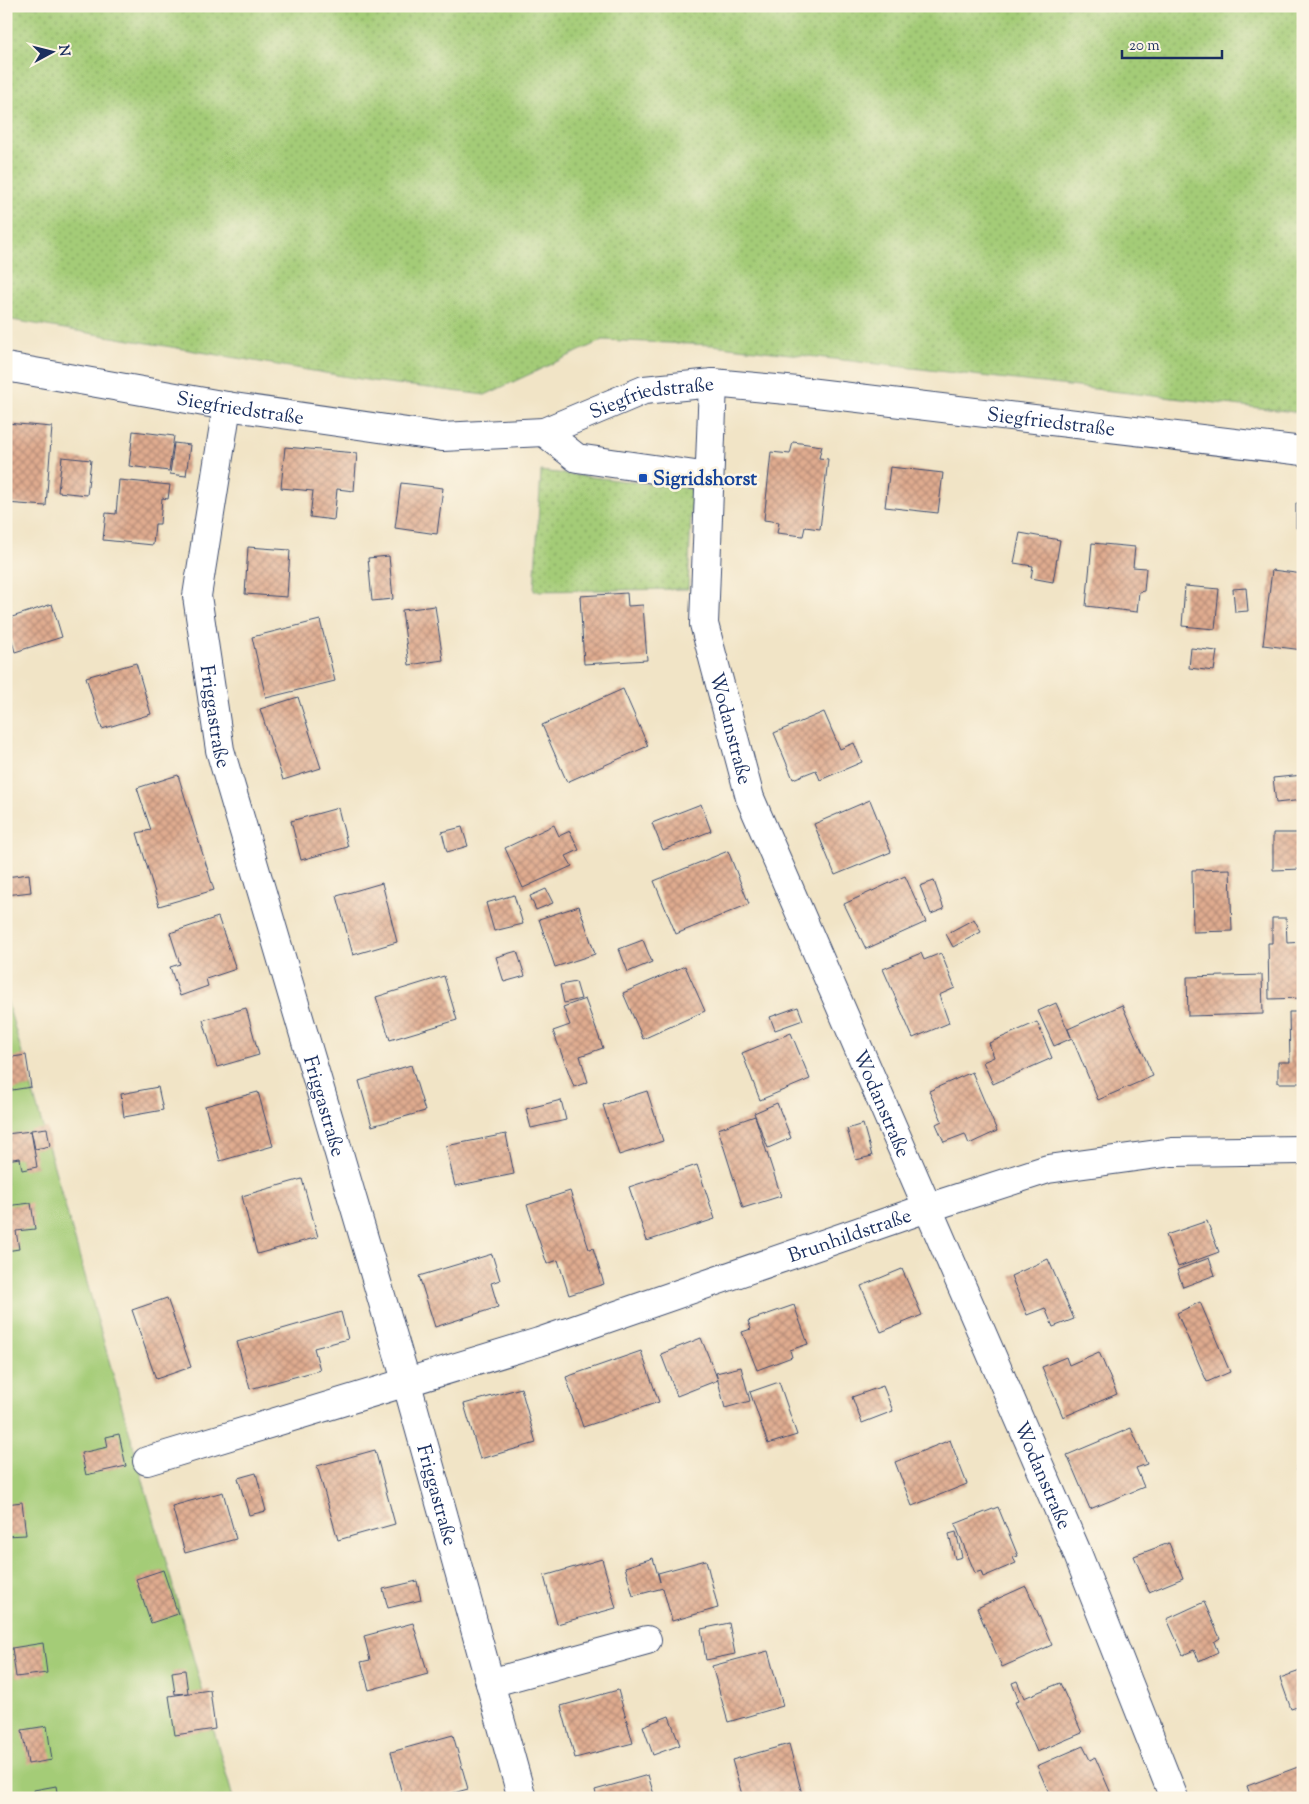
<svg xmlns="http://www.w3.org/2000/svg" width="1309" height="1804" font-family="'Sorts Mill Goudy',serif">
<style>
.grass{fill:url(#grass-dots);stroke:#607e6a}
.garden{fill:#a4cc77;stroke:#607e6a}
.building{fill:url(#building-cross-hatch)}
.lines{fill:none;stroke-linecap:round;stroke-linejoin:round}
.minor-casing{stroke:#3b4a6e;stroke-width:30}
.minor{stroke:#fff;stroke-width:28}
.transit-dot{fill:#1a4fb4;stroke:#fcf5e5;stroke-width:2}
.labels{text-anchor:middle;stroke-width:5;stroke-linejoin:round;paint-order:stroke}
.street-label{font-size:20px;fill:#1b2f5e;stroke:#fcf5e5}
.transit-label{font-size:20px;font-weight:bold;fill:#164399;stroke:#fcf5e5;text-anchor:start}
</style>
<defs>
<pattern id="grass-dots" width="8" height="8" patternUnits="userSpaceOnUse" patternTransform="scale(1.25)"><rect width="8" height="8" fill="#a4cc77"/><path d="M2 2h.1M6 6h.1" fill="none" stroke="#85a665" stroke-width="1.8" stroke-linecap="round"/></pattern>
<pattern id="building-cross-hatch" width="8" height="8" patternUnits="userSpaceOnUse" patternTransform="scale(1.25)"><rect width="8" height="8" fill="#e0ac8f"/><path d="M0 0l8 8M0 8l8-8" fill="none" stroke="#b58c78"/></pattern>
</defs>
<rect width="100%" height="100%" fill="#fcf5e5"/>
<filter id="ink" filterUnits="userSpaceOnUse"><feTurbulence type="fractalNoise" baseFrequency=".02" numOctaves="2"/><feDisplacementMap in="SourceGraphic" scale="10" xChannelSelector="R" yChannelSelector="G"/><feConvolveMatrix kernelMatrix="1 2 1 2 8 2 1 2 1" color-interpolation-filters="sRGB"/></filter>
<filter id="wash" filterUnits="userSpaceOnUse"><feTurbulence type="fractalNoise" baseFrequency=".0096" numOctaves="4" result="noise"/><feDisplacementMap in="SourceGraphic" scale="20" xChannelSelector="R" yChannelSelector="G"/><feGaussianBlur stdDeviation="1.12" result="paint"/><feColorMatrix in="noise" values="0 0 0 0 0 0 0 0 0 0 0 0 0 0 0 0 0 1.4 0 .05"/><feComposite in="paint" operator="in"/></filter>
<g filter="url(#wash)">
<rect width="100%" height="100%" fill="#f1e4c6"/>
<!-- grass -->
<path class="grass" d="M 6,6 L 1303,6 L 1303,413 L 712,345 L 603,340 L 485,395 L 372,381 L 6,319 Z
M 541,471 L 692,489 L 688,589 L 534,591 Z"/>
<!-- garden -->
<path class="garden" d="M 6,997 L 233,1798 L 6,1798 Z"/>
<g id="blocks">
<!-- building -->
<path class="building" d="M 6,423 L 52,427 L 46,506 L 6,503 Z
M 133,431 L 174,436 L 169,471 L 129,466 Z
M 793,442 L 822,446 L 819,458 L 828,459 L 820,529 L 805,527 L 803,536 L 777,533 L 779,522 L 764,520 L 771,452 L 790,454 Z
M 174,443 L 190,445 L 186,476 L 170,474 Z
M 285,447 L 357,453 L 354,491 L 337,489 L 334,520 L 310,517 L 313,491 L 281,488 Z
M 62,457 L 91,460 L 87,495 L 58,492 Z
M 890,467 L 943,473 L 938,513 L 885,507 Z
M 119,480 L 170,485 L 168,499 L 162,498 L 160,524 L 155,524 L 153,545 L 103,540 L 106,513 L 116,514 Z
M 401,483 L 443,488 L 437,534 L 395,528 Z
M 1296,503 L 1303,503 L 1303,528 L 1296,528 Z
M 1020,533 L 1060,540 L 1053,582 L 1031,578 L 1033,566 L 1014,563 Z
M 1092,543 L 1135,547 L 1133,567 L 1146,568 L 1144,591 L 1139,592 L 1137,612 L 1086,606 Z
M 248,547 L 290,550 L 287,597 L 245,594 Z
M 389,556 L 393,599 L 372,601 L 368,558 Z
M 1272,570 L 1303,574 L 1303,650 L 1263,645 Z
M 1185,586 L 1219,589 L 1215,629 L 1182,626 Z
M 1246,588 L 1248,611 L 1235,612 L 1233,589 Z
M 627,593 L 628,606 L 643,605 L 647,660 L 584,664 L 580,596 Z
M 52,604 L 62,637 L 15,652 L 6,619 Z
M 435,606 L 443,660 L 409,665 L 402,610 Z
M 320,620 L 335,681 L 266,698 L 252,637 Z
M 1191,648 L 1217,651 L 1214,671 L 1189,668 Z
M 136,663 L 151,714 L 102,729 L 86,677 Z
M 623,689 L 648,746 L 567,782 L 542,725 Z
M 298,697 L 321,768 L 283,780 L 260,709 Z
M 824,712 L 840,749 L 854,743 L 862,762 L 820,780 L 816,770 L 793,779 L 774,733 Z
M 178,775 L 214,890 L 159,906 L 137,833 L 151,830 L 137,788 Z
M 1303,775 L 1303,800 L 1276,803 L 1273,778 Z
M 870,800 L 891,852 L 835,875 L 814,824 Z
M 701,804 L 711,831 L 663,850 L 652,823 Z
M 338,808 L 348,847 L 301,860 L 291,821 Z
M 554,825 L 559,836 L 570,831 L 579,850 L 566,856 L 572,866 L 523,888 L 505,848 Z
M 462,827 L 468,846 L 447,852 L 442,832 Z
M 1273,833 L 1303,833 L 1303,869 L 1273,870 Z
M 728,851 L 749,904 L 676,934 L 654,881 Z
M 1230,869 L 1232,931 L 1193,932 L 1192,870 Z
M 29,874 L 31,892 L 6,895 L 6,877 Z
M 905,876 L 926,922 L 866,949 L 844,904 Z
M 934,881 L 944,909 L 931,914 L 920,886 Z
M 382,883 L 397,942 L 353,955 L 337,896 Z
M 546,889 L 553,903 L 536,910 L 530,896 Z
M 514,895 L 523,924 L 494,931 L 486,903 Z
M 579,906 L 595,954 L 555,967 L 539,919 Z
M 218,917 L 236,969 L 206,979 L 208,986 L 180,996 L 170,967 L 180,964 L 170,933 Z
M 1272,918 L 1286,918 L 1287,943 L 1303,942 L 1303,998 L 1269,999 L 1268,943 L 1272,943 Z
M 974,919 L 981,932 L 953,947 L 946,934 Z
M 643,940 L 652,962 L 628,972 L 619,949 Z
M 517,951 L 525,976 L 504,982 L 496,957 Z
M 921,953 L 924,960 L 941,953 L 955,988 L 939,995 L 949,1023 L 913,1038 L 883,969 Z
M 685,966 L 705,1011 L 643,1039 L 623,993 Z
M 1262,975 L 1263,1014 L 1188,1016 L 1187,977 Z
M 444,976 L 457,1020 L 390,1040 L 376,997 Z
M 576,982 L 581,999 L 564,1003 L 560,985 Z
M 585,999 L 603,1048 L 580,1056 L 588,1082 L 574,1087 L 553,1031 L 570,1025 L 563,1007 Z
M 1056,1003 L 1071,1037 L 1068,1029 L 1122,1005 L 1153,1076 L 1098,1100 L 1072,1038 L 1054,1046 L 1038,1011 Z
M 798,1007 L 803,1020 L 775,1030 L 770,1017 Z
M 246,1008 L 259,1055 L 217,1067 L 203,1020 Z
M 1289,1012 L 1303,1012 L 1303,1083 L 1278,1083 L 1278,1062 L 1290,1062 Z
M 1037,1022 L 1052,1058 L 993,1084 L 983,1062 L 994,1057 L 989,1043 Z
M 791,1033 L 810,1079 L 760,1100 L 742,1053 Z
M 26,1055 L 31,1087 L 6,1091 L 6,1058 Z
M 411,1065 L 425,1111 L 372,1126 L 359,1081 Z
M 972,1072 L 997,1131 L 969,1144 L 965,1134 L 944,1142 L 936,1124 L 942,1121 L 929,1091 Z
M 158,1087 L 163,1110 L 124,1117 L 121,1094 Z
M 647,1091 L 663,1141 L 619,1155 L 603,1105 Z
M 258,1092 L 273,1146 L 220,1161 L 205,1106 Z
M 561,1100 L 566,1120 L 531,1128 L 526,1109 Z
M 777,1103 L 791,1138 L 768,1148 L 754,1113 Z
M 755,1116 L 781,1196 L 743,1208 L 718,1129 Z
M 863,1124 L 872,1156 L 856,1160 L 847,1129 Z
M 47,1128 L 50,1146 L 35,1149 L 31,1130 Z
M 31,1131 L 37,1167 L 22,1170 L 20,1158 L 6,1160 L 6,1134 Z
M 506,1134 L 514,1174 L 455,1186 L 446,1146 Z
M 697,1165 L 715,1219 L 647,1241 L 629,1187 Z
M 302,1179 L 318,1237 L 257,1254 L 242,1196 Z
M 570,1191 L 589,1249 L 593,1248 L 604,1284 L 569,1295 L 558,1260 L 547,1264 L 527,1205 Z
M 31,1203 L 35,1229 L 16,1231 L 19,1249 L 6,1251 L 6,1206 Z
M 1207,1221 L 1219,1252 L 1178,1267 L 1166,1235 Z
M 492,1254 L 500,1280 L 491,1283 L 498,1307 L 435,1327 L 419,1276 Z
M 1209,1258 L 1215,1275 L 1183,1287 L 1177,1270 Z
M 1048,1259 L 1074,1319 L 1053,1327 L 1045,1308 L 1027,1315 L 1011,1276 Z
M 902,1269 L 922,1315 L 881,1332 L 861,1286 Z
M 167,1298 L 191,1367 L 156,1379 L 132,1310 Z
M 1200,1302 L 1230,1372 L 1207,1382 L 1177,1313 Z
M 794,1305 L 808,1344 L 790,1350 L 792,1357 L 757,1370 L 742,1332 L 751,1329 L 748,1321 Z
M 341,1312 L 348,1339 L 314,1348 L 320,1370 L 250,1389 L 237,1342 Z
M 701,1338 L 718,1380 L 677,1396 L 661,1354 Z
M 641,1351 L 659,1402 L 583,1427 L 566,1377 Z
M 1099,1352 L 1117,1394 L 1063,1417 L 1042,1367 L 1066,1357 L 1069,1365 Z
M 741,1367 L 750,1401 L 725,1408 L 716,1373 Z
M 779,1382 L 797,1435 L 768,1444 L 750,1392 Z
M 883,1386 L 893,1411 L 862,1423 L 852,1397 Z
M 521,1388 L 536,1443 L 480,1459 L 464,1404 Z
M 1131,1428 L 1147,1464 L 1136,1468 L 1144,1487 L 1090,1509 L 1067,1455 Z
M 119,1434 L 126,1466 L 86,1475 L 81,1453 L 108,1447 L 106,1437 Z
M 950,1440 L 967,1484 L 912,1506 L 895,1462 Z
M 375,1450 L 395,1524 L 338,1540 L 317,1466 Z
M 1303,1464 L 1303,1487 L 1302,1487 L 1296,1466 Z
M 256,1473 L 266,1511 L 249,1515 L 238,1478 Z
M 223,1492 L 236,1539 L 185,1553 L 172,1506 Z
M 22,1502 L 26,1535 L 6,1536 L 6,1504 Z
M 998,1507 L 1018,1556 L 1013,1558 L 1016,1563 L 983,1577 L 981,1571 L 975,1573 L 955,1524 Z
M 956,1532 L 962,1557 L 955,1559 L 949,1534 Z
M 1169,1543 L 1183,1578 L 1149,1592 L 1134,1556 Z
M 653,1558 L 660,1582 L 658,1573 L 706,1560 L 718,1608 L 672,1621 L 663,1588 L 633,1596 L 625,1567 Z
M 602,1559 L 616,1608 L 557,1624 L 544,1576 Z
M 163,1570 L 178,1614 L 151,1623 L 136,1579 Z
M 417,1581 L 421,1600 L 388,1608 L 383,1589 Z
M 1026,1586 L 1052,1645 L 1002,1667 L 977,1608 Z
M 1204,1602 L 1220,1638 L 1214,1642 L 1218,1652 L 1199,1661 L 1194,1650 L 1183,1655 L 1167,1619 Z
M 413,1623 L 428,1674 L 369,1690 L 361,1662 L 370,1660 L 364,1636 Z
M 729,1623 L 735,1654 L 706,1660 L 701,1629 Z
M 43,1643 L 47,1673 L 16,1677 L 12,1648 Z
M 768,1651 L 783,1706 L 728,1722 L 712,1666 Z
M 185,1670 L 188,1693 L 175,1694 L 172,1672 Z
M 1303,1670 L 1303,1705 L 1291,1709 L 1280,1678 Z
M 1017,1681 L 1024,1698 L 1060,1683 L 1082,1733 L 1037,1752 L 1015,1702 L 1019,1701 L 1012,1683 Z
M 210,1690 L 215,1729 L 175,1735 L 169,1696 Z
M 618,1690 L 633,1743 L 575,1758 L 561,1706 Z
M 669,1716 L 680,1745 L 653,1755 L 643,1726 Z
M 47,1726 L 52,1760 L 28,1764 L 22,1730 Z
M 453,1735 L 468,1789 L 435,1798 L 403,1798 L 391,1752 Z
M 789,1744 L 803,1798 L 743,1798 L 732,1760 Z
M 1083,1746 L 1090,1760 L 1095,1757 L 1113,1798 L 1051,1798 L 1037,1766 Z
M 1298,1767 L 1303,1781 L 1303,1798 L 1251,1798 L 1247,1786 Z
M 648,1775 L 655,1798 L 597,1798 L 595,1790 Z
M 56,1786 L 58,1798 L 35,1798 L 34,1790 Z"/>
</g>
</g>
<g filter="url(#ink)">
<use href="#blocks" fill-opacity="0" stroke="#3b4a6e" stroke-width="1"/>
<g class="lines">
<defs>
<g id="minor">
<path id="s1" d="M 6,367 L 227,406 L 442,437 L 544,432 L 644,390 L 713,383 L 808,392 L 1303,451"/>
<path id="s2" d="M 713,383 L 704,624 L 750,798 L 1076,1550 L 1174,1798"/>
<path id="s3" d="M 227,406 L 197,596 L 220,750 L 407,1384 L 522,1798"/>
<path d="M 544,432 L 577,458 L 709,477"/>
<path id="s4" d="M 147,1461 L 539,1342 L 927,1208 L 1048,1169 L 1172,1152 L 1303,1150"/>
<path d="M 490,1683 L 647,1640"/>
</g>
</defs>
<!-- minor casing -->
<use href="#minor" class="minor-casing"/>
<!-- minor -->
<use href="#minor" class="minor"/>
</g>
</g>
<!-- markers -->
<rect class="transit-dot" x="638" y="473" width="10" height="10" rx="2.5"/>
<g class="labels">
<!-- street labels -->
<g class="street-label">
<text dy="7" stroke="none"><textPath href="#s1" startOffset="658">Siegfriedstraße</textPath></text>
<text dy="7" stroke="none"><textPath href="#s1" startOffset="238">Siegfriedstraße</textPath></text>
<text dy="7" stroke="none"><textPath href="#s1" startOffset="1062">Siegfriedstraße</textPath></text>
<text dy="7" stroke="none"><textPath href="#s3" startOffset="314">Friggastraße</textPath></text>
<text dy="7" stroke="none"><textPath href="#s2" startOffset="349">Wodanstraße</textPath></text>
<text dy="7" stroke="none"><textPath href="#s2" startOffset="754">Wodanstraße</textPath></text>
<text dy="7" stroke="none"><textPath href="#s3" startOffset="719">Friggastraße</textPath></text>
<text dy="7" stroke="none"><textPath href="#s4" startOffset="738">Brunhildstraße</textPath></text>
<text dy="7" stroke="none"><textPath href="#s2" startOffset="1159">Wodanstraße</textPath></text>
<text dy="7" stroke="none"><textPath href="#s3" startOffset="1124">Friggastraße</textPath></text>
</g>
<!-- transit labels -->
<g class="transit-label">
<text x="653" y="485">Sigridshorst</text>
</g>
</g>
<!-- margin -->
<rect width="1309" height="1804" fill="none" stroke="#fcf5e5" stroke-width="25"/>
<!-- north arrow -->
<g transform="translate(52 52) rotate(83)" stroke="#fcf5e5" stroke-width="4" paint-order="stroke">
<path d="M0-4L9 19L0 12L-9 19Z" fill="#1b2f5e"/>
<text y="-8" font-size="14" font-weight="bold" text-anchor="middle" fill="#1b2f5e">N</text>
</g>
<!-- scale -->
<path d="M1122 50v8h100v-8" fill="none" stroke="#1b2f5e" stroke-width="2.5"/>
<text x="1129" y="50" font-size="15" fill="#1b2f5e" stroke="#fcf5e5" stroke-width="4" paint-order="stroke">20 m</text>
</svg>
